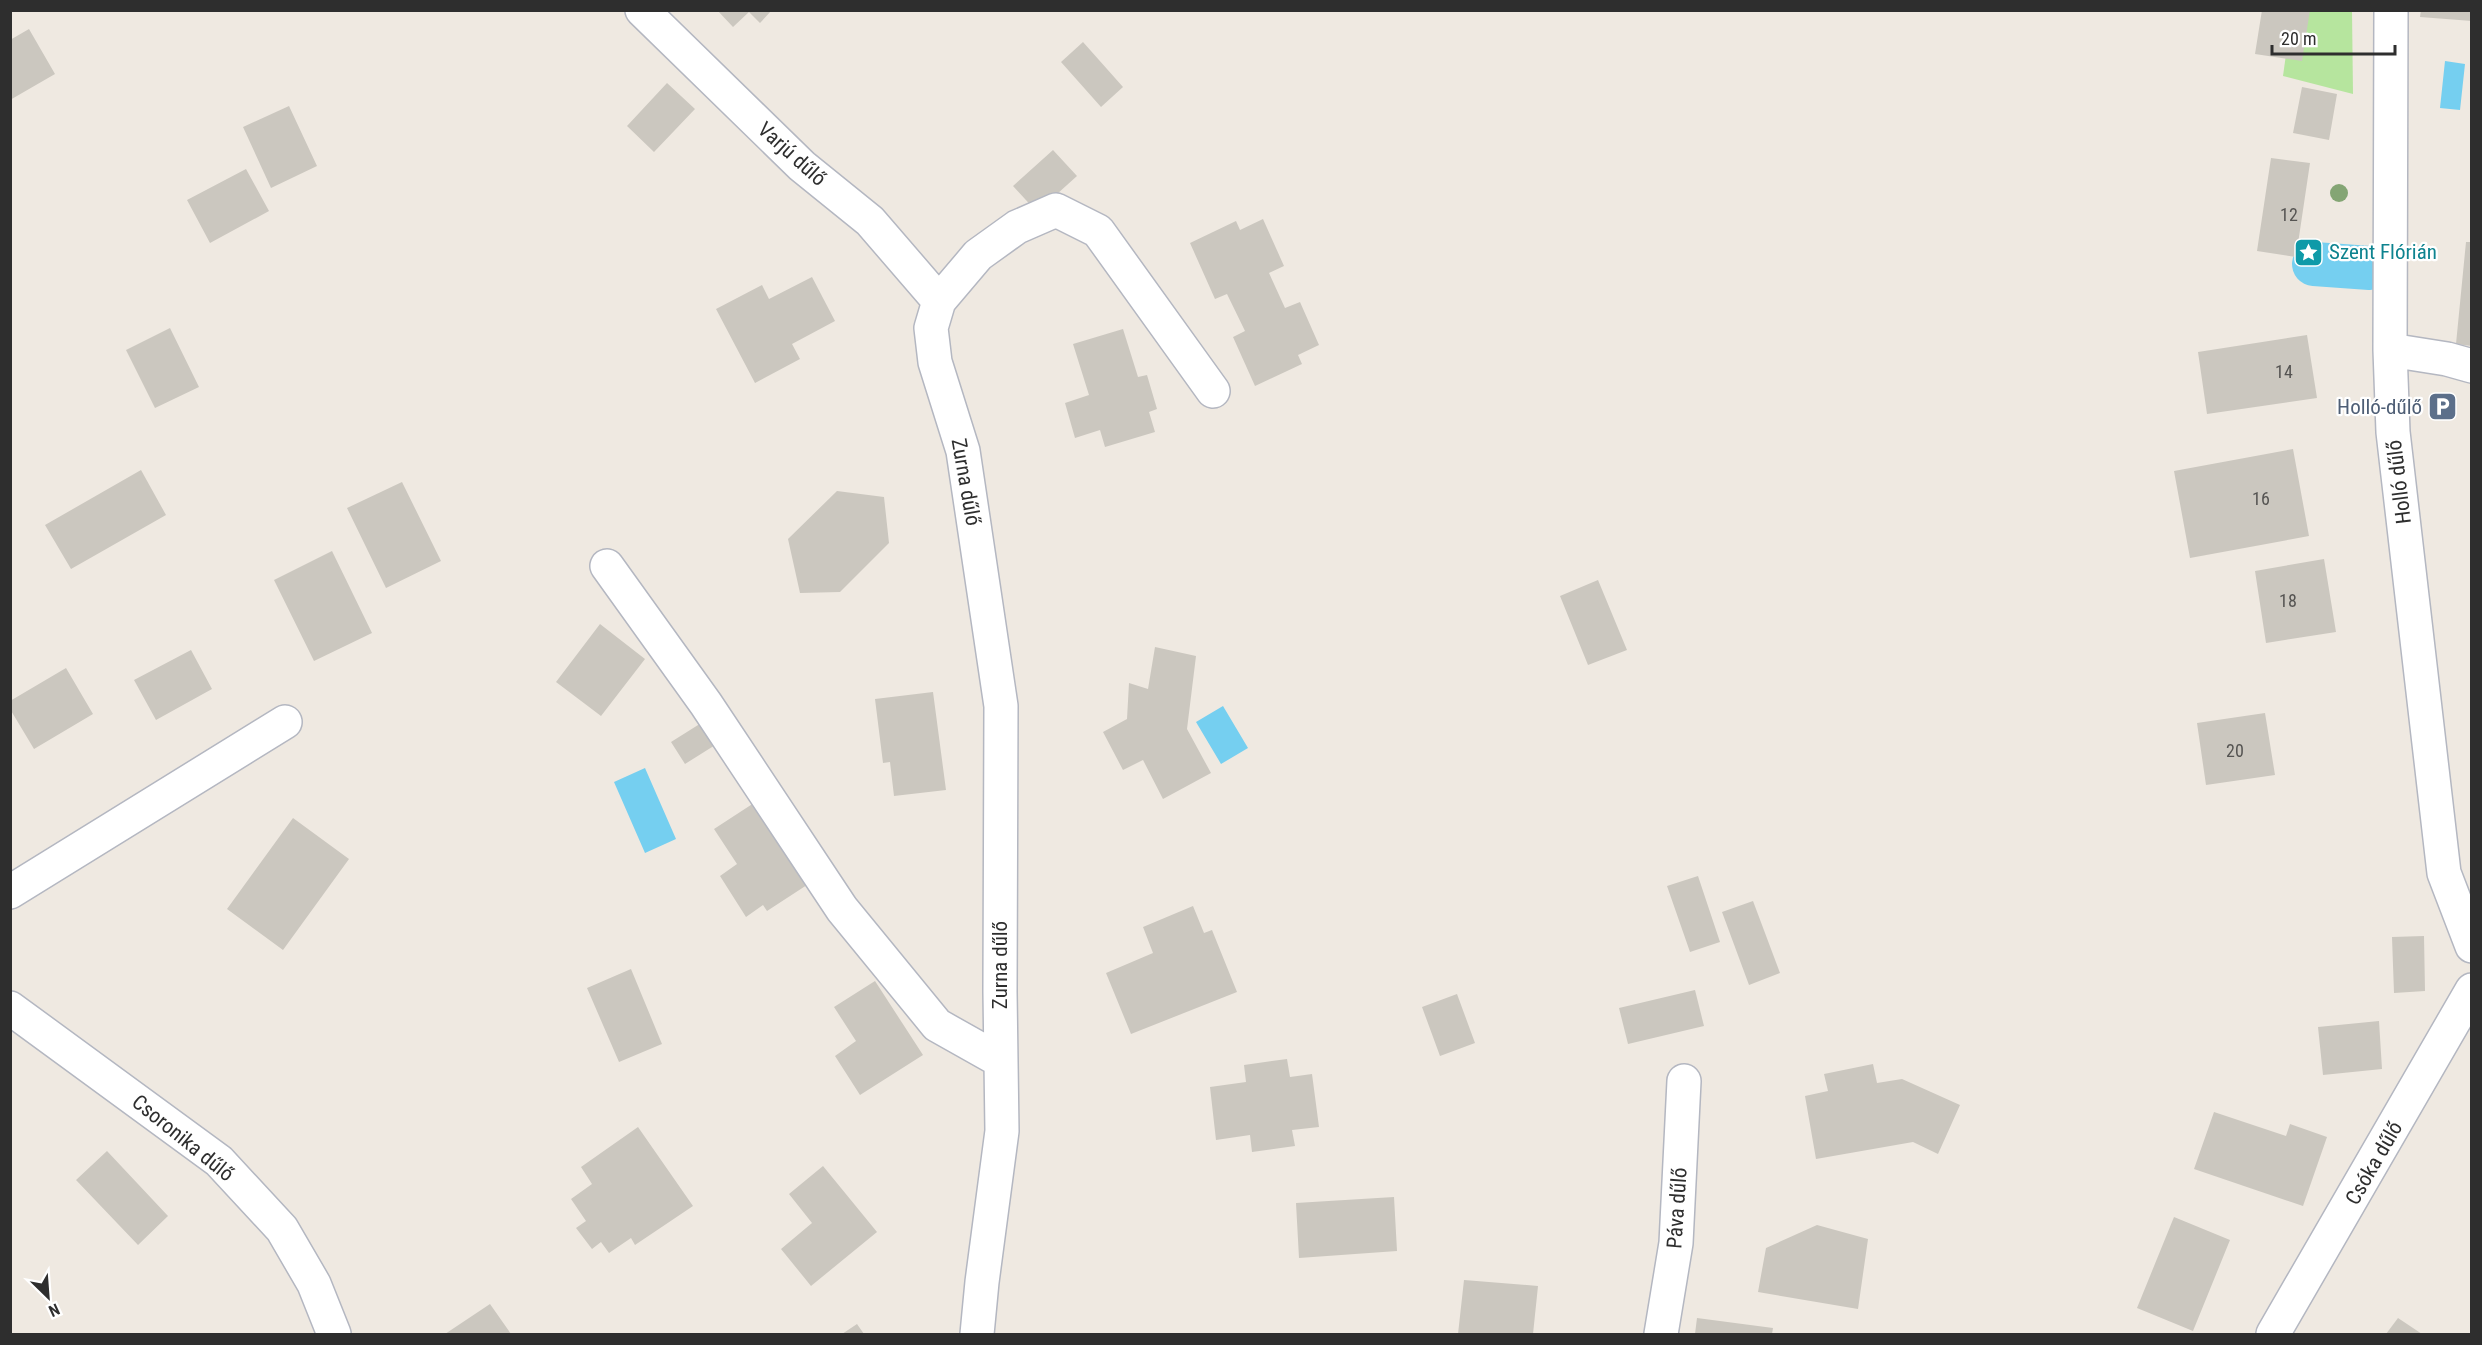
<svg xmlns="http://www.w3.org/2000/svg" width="2482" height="1345" font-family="'Roboto Condensed',sans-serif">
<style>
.green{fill:#b6e59e}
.water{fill:#75cff0}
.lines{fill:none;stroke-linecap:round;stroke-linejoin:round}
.canal{stroke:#75cff0;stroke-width:44}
.building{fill:#cbc7bf}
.minor-casing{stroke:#b4b7c1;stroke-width:36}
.minor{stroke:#fff;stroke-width:33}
.tree{fill:#84a574}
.labels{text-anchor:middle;stroke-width:4.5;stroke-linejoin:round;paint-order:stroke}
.number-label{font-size:18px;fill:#555452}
.street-label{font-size:21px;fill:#2e2e2e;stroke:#fff}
.culture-label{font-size:21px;fill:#0d838f;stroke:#fff;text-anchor:start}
.service-label{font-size:21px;fill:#4e5e75;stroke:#fff;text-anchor:end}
</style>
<rect width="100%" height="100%" fill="#efe9e1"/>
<!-- green -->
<path class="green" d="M 2292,11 L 2352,11 L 2353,94 L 2283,76 Z"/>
<!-- water -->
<path class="water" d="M 2445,61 L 2465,64 L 2460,110 L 2440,108 Z
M 1223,706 L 1248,748 L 1221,764 L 1196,722 Z
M 645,768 L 676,839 L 645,853 L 614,782 Z"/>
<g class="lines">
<!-- canal -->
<path class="canal" d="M 2314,264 L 2370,268"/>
</g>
<!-- building -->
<path class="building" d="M 717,10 L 772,10 L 760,23 L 749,12 L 733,27 Z
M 2262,10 L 2310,10 L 2302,61 L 2255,54 Z
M 2421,10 L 2472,10 L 2472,21 L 2420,17 Z
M 29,29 L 55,74 L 10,100 L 10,40 Z
M 1083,42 L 1123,87 L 1101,107 L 1061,62 Z
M 667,83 L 695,109 L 654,152 L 627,126 Z
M 2302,87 L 2337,94 L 2329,140 L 2293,133 Z
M 289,106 L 317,166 L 271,188 L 243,127 Z
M 1053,150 L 1077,176 L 1037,212 L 1013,186 Z
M 2271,158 L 2310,163 L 2296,257 L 2257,251 Z
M 246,169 L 269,211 L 210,243 L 187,200 Z
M 1263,219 L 1284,266 L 1269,273 L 1285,308 L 1300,302 L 1319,345 L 1298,355 L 1302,364 L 1255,386 L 1233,337 L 1245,331 L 1227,294 L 1215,299 L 1190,243 L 1236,221 L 1240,230 Z
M 2466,242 L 2472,242 L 2472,346 L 2456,344 Z
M 812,277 L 835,321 L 792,344 L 800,359 L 755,383 L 716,309 L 762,285 L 769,299 Z
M 170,328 L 199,387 L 155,408 L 126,350 Z
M 1123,329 L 1138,377 L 1147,375 L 1157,409 L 1149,412 L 1155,432 L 1105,447 L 1100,430 L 1075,438 L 1065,403 L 1089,395 L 1073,344 Z
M 2307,335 L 2317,398 L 2207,414 L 2198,352 Z
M 2293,449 L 2309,536 L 2190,558 L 2174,471 Z
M 141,470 L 166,515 L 71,569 L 45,525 Z
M 402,482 L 441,561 L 386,588 L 347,508 Z
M 837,491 L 884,497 L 889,543 L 840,592 L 800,593 L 788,539 Z
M 332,551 L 372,633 L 314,661 L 274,580 Z
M 2324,559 L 2336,632 L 2266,643 L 2255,571 Z
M 1598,580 L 1627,650 L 1588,665 L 1560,596 Z
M 600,624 L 645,659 L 601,716 L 556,682 Z
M 1155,647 L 1196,656 L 1187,729 L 1211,773 L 1163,799 L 1143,760 L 1123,770 L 1103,732 L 1127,719 L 1129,683 L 1148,689 Z
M 191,650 L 212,689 L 156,720 L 134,680 Z
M 66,668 L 93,714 L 34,749 L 10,709 L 10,701 Z
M 933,692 L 946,790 L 894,796 L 890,762 L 883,763 L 875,699 Z
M 2265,713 L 2275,775 L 2206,785 L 2197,723 Z
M 706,720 L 720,742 L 685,764 L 671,742 Z
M 757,801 L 810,883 L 767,911 L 763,905 L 746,917 L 720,876 L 737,864 L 714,829 Z
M 293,818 L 349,859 L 283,950 L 227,909 Z
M 1698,876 L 1720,942 L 1690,952 L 1667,886 Z
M 1753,901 L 1780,973 L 1749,985 L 1722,912 Z
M 1193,906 L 1204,933 L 1212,930 L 1237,992 L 1131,1034 L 1106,973 L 1153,953 L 1143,927 Z
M 2424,936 L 2425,991 L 2394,993 L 2392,937 Z
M 631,969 L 662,1044 L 619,1062 L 587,988 Z
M 875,981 L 923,1055 L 860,1095 L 835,1056 L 856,1041 L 834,1007 Z
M 1695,990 L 1704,1026 L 1628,1044 L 1619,1008 Z
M 1457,994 L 1475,1043 L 1440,1056 L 1422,1007 Z
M 2379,1021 L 2382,1069 L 2323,1075 L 2318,1027 Z
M 1287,1059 L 1290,1077 L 1312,1074 L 1319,1127 L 1292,1130 L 1295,1146 L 1252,1152 L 1250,1135 L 1216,1140 L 1210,1087 L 1246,1082 L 1244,1065 Z
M 1873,1064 L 1877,1083 L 1902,1079 L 1960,1105 L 1938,1154 L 1913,1142 L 1816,1159 L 1805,1096 L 1828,1091 L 1824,1074 Z
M 2214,1112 L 2286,1136 L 2290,1124 L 2327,1137 L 2303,1206 L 2194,1169 Z
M 638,1127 L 693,1206 L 635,1245 L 631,1238 L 609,1253 L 601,1242 L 592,1249 L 576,1228 L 586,1221 L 571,1199 L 592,1184 L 581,1167 Z
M 107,1151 L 168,1216 L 138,1245 L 76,1180 Z
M 823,1166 L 877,1232 L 811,1286 L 781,1249 L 812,1223 L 789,1194 Z
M 1394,1197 L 1397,1251 L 1299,1258 L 1296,1203 Z
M 2174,1217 L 2230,1240 L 2193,1331 L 2137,1308 Z
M 1817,1225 L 1868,1239 L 1858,1309 L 1758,1292 L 1766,1248 Z
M 1464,1280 L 1538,1286 L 1533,1334 L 1458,1334 Z
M 490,1304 L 511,1334 L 445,1334 Z
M 1697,1318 L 1773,1328 L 1772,1334 L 1695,1334 Z
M 2398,1318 L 2422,1334 L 2386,1334 Z
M 857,1324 L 864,1334 L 842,1334 Z"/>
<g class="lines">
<defs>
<path id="minor" d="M 642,10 L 802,166 L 870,221 L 939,301
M 2391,10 L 2390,350 L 2393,432 L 2444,873 L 2472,946
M 2390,350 L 2447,359 L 2472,366
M 607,566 L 706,704 L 842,909 L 937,1025 L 1001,1061
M 10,892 L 285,722
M 10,1008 L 219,1161 L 282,1229 L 314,1284 L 334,1334
M 977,1334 L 982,1282 L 1002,1131 L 1000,992 L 1001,706 L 963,451 L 935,362 L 931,328 L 939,301 L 978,255 L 1017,227 L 1056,210 L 1098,231 L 1213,391
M 1661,1334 L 1676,1243 L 1684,1081
M 2273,1334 L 2472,990"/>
</defs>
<!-- minor casing -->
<use href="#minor" class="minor-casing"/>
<!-- minor -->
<use href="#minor" class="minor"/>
</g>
<!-- trees -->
<circle class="tree" cx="2339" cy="193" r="9"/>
<!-- icons -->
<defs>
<symbol id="sight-square" viewBox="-11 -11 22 22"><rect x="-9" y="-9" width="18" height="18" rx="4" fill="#0f9aa8" stroke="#fff"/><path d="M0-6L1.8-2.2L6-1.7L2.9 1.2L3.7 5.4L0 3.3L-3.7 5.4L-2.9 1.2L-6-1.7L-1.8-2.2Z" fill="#fff"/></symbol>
<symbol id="parking-square" viewBox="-11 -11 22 22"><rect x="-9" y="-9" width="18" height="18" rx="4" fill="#5c6f8a" stroke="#fff"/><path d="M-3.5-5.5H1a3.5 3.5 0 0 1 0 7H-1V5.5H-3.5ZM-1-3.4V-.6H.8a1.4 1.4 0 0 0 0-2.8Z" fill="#fff"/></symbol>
</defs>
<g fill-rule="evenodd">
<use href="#sight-square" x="2292" y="236" width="33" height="33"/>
<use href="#parking-square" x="2426" y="390" width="33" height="33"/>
</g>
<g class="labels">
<!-- number labels -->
<g class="number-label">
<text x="2289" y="221">12</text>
<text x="2284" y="378">14</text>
<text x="2261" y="505">16</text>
<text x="2288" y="607">18</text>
<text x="2235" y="757">20</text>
</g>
<!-- street labels -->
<g class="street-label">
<text transform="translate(792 154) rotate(42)" y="7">Varjú dűlő</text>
<text transform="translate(966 482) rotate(80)" y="7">Zurna dűlő</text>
<text transform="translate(2399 482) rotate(-97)" y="7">Holló dűlő</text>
<text transform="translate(1000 965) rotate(-90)" y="7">Zurna dűlő</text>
<text transform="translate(183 1138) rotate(39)" y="7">Csoronika dűlő</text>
<text transform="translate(2374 1163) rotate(-60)" y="7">Csóka dűlő</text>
<text transform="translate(1677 1208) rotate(-86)" y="7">Páva dűlő</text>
</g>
<!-- culture labels -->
<g class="culture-label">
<text x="2329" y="259">Szent Flórián</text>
</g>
<!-- service labels -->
<g class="service-label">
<text x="2422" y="414">Holló-dűlő</text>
</g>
</g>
<!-- border -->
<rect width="2482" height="1345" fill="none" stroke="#2e2e2e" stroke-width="24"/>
<!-- north arrow -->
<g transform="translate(48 1297) rotate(155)" stroke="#ffffff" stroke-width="4.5" paint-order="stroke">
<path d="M0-4.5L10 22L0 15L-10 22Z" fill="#2e2e2e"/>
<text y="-9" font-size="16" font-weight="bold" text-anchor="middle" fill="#2e2e2e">N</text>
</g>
<!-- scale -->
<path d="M2272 45v9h123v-9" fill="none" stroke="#2e2e2e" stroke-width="3"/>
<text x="2281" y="45" font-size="18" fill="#2e2e2e" stroke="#ffffff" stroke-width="4.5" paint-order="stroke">20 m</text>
</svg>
